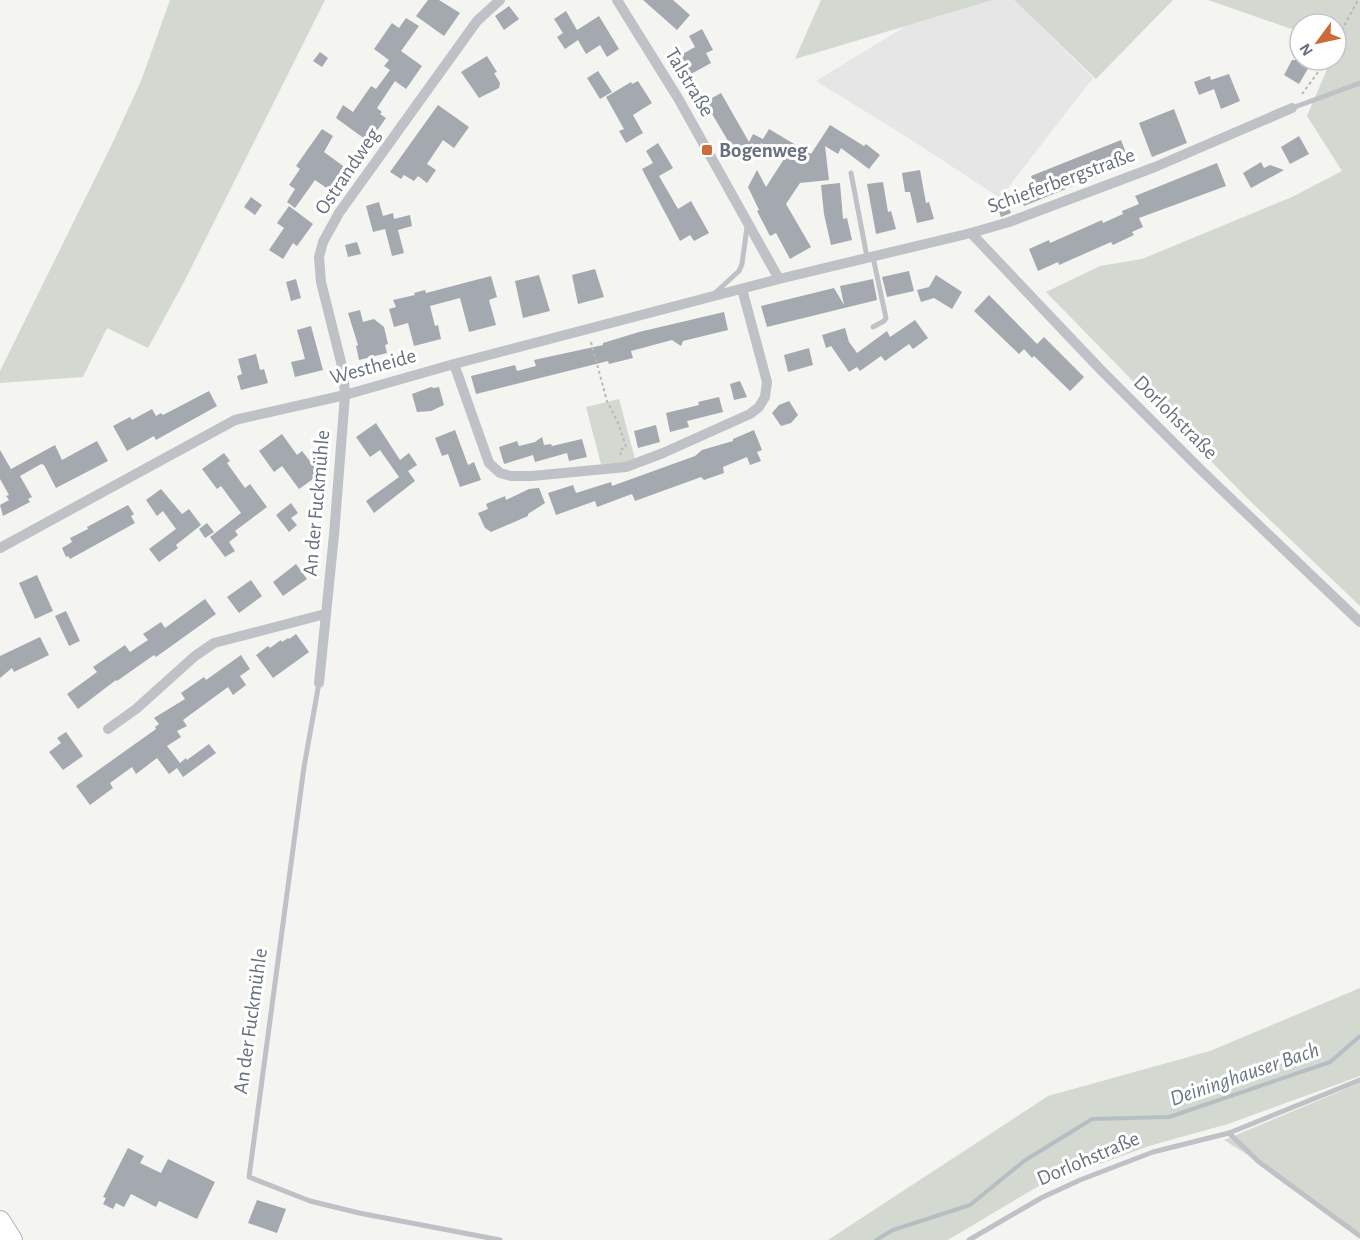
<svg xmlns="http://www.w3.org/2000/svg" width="1360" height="1240" font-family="'Alegreya Sans',sans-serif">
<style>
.built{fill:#e5e6e5}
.green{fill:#d3d9d1}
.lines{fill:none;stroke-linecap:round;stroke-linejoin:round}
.stream{stroke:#b5bec3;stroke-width:4}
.building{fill:#a4a9b0}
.highway-casing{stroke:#b1b4b7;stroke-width:22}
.path{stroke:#b6b8bb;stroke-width:2;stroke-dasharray:3 3;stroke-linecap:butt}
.lane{stroke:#bec1c5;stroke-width:5}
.street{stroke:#bec1c5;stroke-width:10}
.highway{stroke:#fff;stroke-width:20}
.poi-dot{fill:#cd6c38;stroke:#fff;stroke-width:2}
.labels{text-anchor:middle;stroke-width:6;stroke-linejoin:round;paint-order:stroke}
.street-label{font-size:21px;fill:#67717f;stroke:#fff}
.poi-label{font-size:21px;font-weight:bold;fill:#67717f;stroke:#fff;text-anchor:start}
.water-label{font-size:22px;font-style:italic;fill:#687882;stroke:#fff}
</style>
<rect width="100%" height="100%" fill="#f4f4f1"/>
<!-- built -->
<path class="built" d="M 994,0 L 1014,0 L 1093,78 L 1000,198 L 910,139 L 816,81 L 906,26 Z"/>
<!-- green -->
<path class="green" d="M 170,0 L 325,0 L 184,282 L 148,348 L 107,328 L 83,377 L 0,383 L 0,371 L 112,144 L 141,81 Z
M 821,0 L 993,0 L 795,59 Z
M 1014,0 L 1173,0 L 1096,79 Z
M 1208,0 L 1360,0 L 1360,606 L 1247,498 L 1046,292 L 1100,266 L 1142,259 L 1292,197 L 1342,171 L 1307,116 L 1331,60 L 1336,60 L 1336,51 L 1338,46 L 1336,45 L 1336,24 L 1300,24 L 1300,32 Z
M 619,399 L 635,459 L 628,463 L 601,464 L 586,407 Z
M 1360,988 L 1360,1076 L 1228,1124 L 1149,1146 L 1037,1187 L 948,1240 L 828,1240 L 1048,1096 L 1210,1051 Z
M 1360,1083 L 1360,1236 L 1259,1162 L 1224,1140 Z"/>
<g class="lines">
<!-- stream -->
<path class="stream" d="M 876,1240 L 893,1230 L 970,1205 L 1024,1161 L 1092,1119 L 1169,1117 L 1330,1062 L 1360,1036"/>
</g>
<!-- building -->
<path class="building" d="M 428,0 L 439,0 L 460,13 L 444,36 L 416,16 Z
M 643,0 L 673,0 L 690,15 L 677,30 Z
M 509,6 L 519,19 L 504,30 L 495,16 Z
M 566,11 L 577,30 L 599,16 L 619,49 L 607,57 L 600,45 L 586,54 L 578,40 L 565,49 L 557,37 L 563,33 L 554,19 Z
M 406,18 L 419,26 L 401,51 L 422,66 L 406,89 L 395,81 L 377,108 L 382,112 L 380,114 L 386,118 L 369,142 L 336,118 L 343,105 L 353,112 L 371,86 L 376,89 L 390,70 L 384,66 L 389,60 L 374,49 L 392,23 L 399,28 Z
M 702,29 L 713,50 L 706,53 L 711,63 L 691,74 L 681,55 L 695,47 L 689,36 Z
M 320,52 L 328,58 L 322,67 L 313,61 Z
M 487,56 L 497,72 L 494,73 L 500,83 L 499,88 L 479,98 L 461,72 Z
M 1292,60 L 1313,60 L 1299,84 L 1284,75 Z
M 598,71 L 612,92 L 600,99 L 587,78 Z
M 1229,74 L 1240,101 L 1221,109 L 1214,89 L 1199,95 L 1194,82 L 1210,76 L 1211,80 Z
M 638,81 L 652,103 L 633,115 L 643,133 L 626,143 L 619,131 L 624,129 L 606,97 L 631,82 L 632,84 Z
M 721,93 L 749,142 L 753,134 L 763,139 L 769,129 L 811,154 L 830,125 L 864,146 L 866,144 L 880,155 L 869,169 L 841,148 L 838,154 L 825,146 L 829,180 L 800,183 L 786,204 L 811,247 L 790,259 L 776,233 L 770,236 L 757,211 L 759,210 L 748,187 L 757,170 L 766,187 L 784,159 L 761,143 L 756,154 L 758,156 L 741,147 L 734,151 L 705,102 Z
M 438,105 L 469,127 L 454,148 L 443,140 L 427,164 L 436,170 L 427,183 L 418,176 L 414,181 L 404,175 L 401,179 L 390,172 Z
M 1174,109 L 1187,143 L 1152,157 L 1139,123 Z
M 322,129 L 333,136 L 324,152 L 350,171 L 334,193 L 315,180 L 295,208 L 287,202 L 295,189 L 289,185 L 300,169 L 296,166 Z
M 1299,136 L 1309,154 L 1290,164 L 1281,147 Z
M 1121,140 L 1130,163 L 1024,206 L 1020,196 L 1036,189 L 1031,176 Z
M 658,143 L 673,168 L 659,176 L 678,209 L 691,201 L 709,233 L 694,241 L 690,235 L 680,241 L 642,169 L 653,163 L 646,151 Z
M 1261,162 L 1264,168 L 1270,165 L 1284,170 L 1251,188 L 1243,173 Z
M 1217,163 L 1226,186 L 1139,218 L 1143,227 L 1132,232 L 1134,235 L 1113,245 L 1111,242 L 1059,265 L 1058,262 L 1038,271 L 1029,249 L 1049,240 L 1050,243 L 1102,220 L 1103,223 L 1123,214 L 1122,211 L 1139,204 L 1135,196 Z
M 920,170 L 926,203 L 929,202 L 934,219 L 917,223 L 910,192 L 905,192 L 902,173 Z
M 883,182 L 888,212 L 891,211 L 896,229 L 876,234 L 867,184 Z
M 840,183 L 843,219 L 847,218 L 852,240 L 831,245 L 824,214 L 821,185 Z
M 251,197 L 262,205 L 255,215 L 244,207 Z
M 379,202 L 383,216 L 393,213 L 394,219 L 410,215 L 412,226 L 398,230 L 404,253 L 392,256 L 385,229 L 373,232 L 366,206 Z
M 1007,203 L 1011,213 L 1001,217 L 997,206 Z
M 289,206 L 313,224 L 297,246 L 293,243 L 283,259 L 269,250 L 284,228 L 277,223 Z
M 357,242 L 361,254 L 348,257 L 345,245 Z
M 595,269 L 604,297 L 578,304 L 572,275 Z
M 909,271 L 914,291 L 887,297 L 882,277 Z
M 539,275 L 550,311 L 523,318 L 515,281 Z
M 936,275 L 962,292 L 952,309 L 934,298 L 921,302 L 917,290 L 929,287 Z
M 491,276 L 497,297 L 489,300 L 496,325 L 469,332 L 460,298 L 430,306 L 435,326 L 438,325 L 441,339 L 414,346 L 408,323 L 394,327 L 389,309 L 396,307 L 393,300 L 415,295 L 414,293 L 425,290 L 426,293 Z
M 296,279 L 301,298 L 291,301 L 286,282 Z
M 873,279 L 877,300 L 767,327 L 761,306 L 834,288 L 844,305 L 840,286 Z
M 989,295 L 1037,344 L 1044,337 L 1084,377 L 1070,391 L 1034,356 L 1032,358 L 1024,349 L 1019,354 L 974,311 Z
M 360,310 L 363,322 L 374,319 L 384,327 L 388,344 L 385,345 L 387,353 L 359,360 L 356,346 L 358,345 L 348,313 Z
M 724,312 L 728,330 L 683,341 L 681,346 L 672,340 L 631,351 L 633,358 L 609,364 L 608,361 L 476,394 L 471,376 L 515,365 L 517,371 L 536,366 L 534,360 L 603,345 L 603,343 L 639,332 Z
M 915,320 L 928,338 L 913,349 L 909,344 L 885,361 L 881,356 L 860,371 L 857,367 L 849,372 L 831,346 L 826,348 L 822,335 L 845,328 L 849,342 L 857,353 L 887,331 L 890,337 Z
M 311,326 L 323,370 L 295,377 L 291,362 L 305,359 L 297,330 Z
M 809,348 L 813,365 L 788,372 L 784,355 Z
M 256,354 L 260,370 L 264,369 L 268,383 L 241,390 L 237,376 L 242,374 L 238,359 Z
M 740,381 L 747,397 L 734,400 L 730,384 Z
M 431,387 L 434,388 L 439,387 L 444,405 L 431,411 L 417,412 L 412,394 Z
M 209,391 L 217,406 L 156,440 L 154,436 L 127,451 L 113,426 L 130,417 L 132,420 L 152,409 L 156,416 L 161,413 L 163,415 Z
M 719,397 L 723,412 L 687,421 L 689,427 L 670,432 L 666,413 L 699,405 L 698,402 Z
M 789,401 L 798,415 L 791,423 L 781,426 L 772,413 L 779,405 Z
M 376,423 L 400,460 L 409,453 L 417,465 L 408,471 L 415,481 L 374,513 L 366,501 L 399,477 L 380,450 L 370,457 L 356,437 Z
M 656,425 L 660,442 L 638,448 L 634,431 Z
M 455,430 L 468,465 L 474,462 L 481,480 L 460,487 L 448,454 L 442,456 L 435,438 Z
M 754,430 L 762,450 L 757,452 L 761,461 L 750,465 L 747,457 L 723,467 L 724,473 L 704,480 L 701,477 L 635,501 L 632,494 L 597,507 L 595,501 L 556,515 L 548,493 L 573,485 L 576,493 L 611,482 L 612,486 L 695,456 L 702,450 L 733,441 L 733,439 Z
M 282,434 L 297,455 L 302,451 L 320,474 L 299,489 L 282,466 L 274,472 L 259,451 Z
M 542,437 L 544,445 L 551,444 L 552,446 L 582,439 L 587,457 L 569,461 L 567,453 L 535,462 L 533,455 L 504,464 L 499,447 L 517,441 L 519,446 L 535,442 Z
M 97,441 L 108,461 L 56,488 L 44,465 L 41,464 L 20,476 L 32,497 L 28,499 L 30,502 L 3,516 L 0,505 L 9,500 L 6,496 L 9,495 L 0,479 L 0,450 L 11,469 L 55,445 L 62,460 Z
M 224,453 L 230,461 L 227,463 L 245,488 L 250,484 L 267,507 L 235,531 L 238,535 L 229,542 L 235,551 L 225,557 L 210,537 L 241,513 L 221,486 L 217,489 L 202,469 Z
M 539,488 L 545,503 L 528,514 L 528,516 L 491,532 L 485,528 L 478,513 L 488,509 L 486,504 L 505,496 L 506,500 L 529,489 Z
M 161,489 L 182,514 L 189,509 L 201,525 L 176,545 L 178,548 L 159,562 L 149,549 L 176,529 L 163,511 L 157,516 L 146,500 Z
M 291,503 L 298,513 L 291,518 L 297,525 L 289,532 L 276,515 Z
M 128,505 L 134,514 L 131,516 L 135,523 L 70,559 L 68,556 L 66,557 L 62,548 L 72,542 L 70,538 L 88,529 L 87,527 Z
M 207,523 L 214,532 L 205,538 L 199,529 Z
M 296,564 L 307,579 L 283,596 L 273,582 Z
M 37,575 L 53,611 L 35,619 L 19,583 Z
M 251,580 L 262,596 L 239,613 L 227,597 Z
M 205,599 L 216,614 L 156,657 L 154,655 L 117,681 L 116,680 L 78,709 L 67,694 L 97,672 L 93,667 L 125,645 L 130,652 L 148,640 L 143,634 L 161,622 L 165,628 Z
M 66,611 L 80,641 L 69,646 L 55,616 Z
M 296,634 L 309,652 L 273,678 L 256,655 L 268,646 L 270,648 L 281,640 L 282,642 L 288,638 L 289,639 Z
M 40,637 L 49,655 L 14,672 L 12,668 L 0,678 L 0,656 Z
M 241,655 L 250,669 L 240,676 L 246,685 L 233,695 L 228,687 L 183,720 L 187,726 L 177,731 L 181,737 L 167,746 L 180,763 L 186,758 L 187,760 L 209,744 L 216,753 L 183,777 L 177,768 L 169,774 L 157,758 L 136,774 L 132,767 L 110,783 L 113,788 L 90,805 L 76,786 L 156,729 L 155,727 L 159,724 L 154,718 L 185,699 L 181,693 L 204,677 L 206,680 Z
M 66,732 L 83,756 L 63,770 L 49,752 L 61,743 L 57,738 Z
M 128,1148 L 144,1156 L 140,1163 L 161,1173 L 168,1159 L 215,1182 L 197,1219 L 159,1201 L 156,1207 L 131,1194 L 124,1207 L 116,1203 L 113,1209 L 103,1204 L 106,1198 L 103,1197 Z
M 257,1200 L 286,1209 L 277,1233 L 248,1223 Z"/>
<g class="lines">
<defs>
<path id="highway" d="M 0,1221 L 12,1240"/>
</defs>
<!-- highway casing -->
<use href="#highway" class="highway-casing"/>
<!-- path -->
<path class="path" d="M 1336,41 L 1358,0
M 1302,94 L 1327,60
M 591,342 L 607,401 L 619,425 L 626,447 L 620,450 L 621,456"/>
<!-- lane -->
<path class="lane" d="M 1292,108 L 1360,83
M 851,173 L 867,257
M 715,293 L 739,271 L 742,264 L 747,227
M 873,327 L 884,321 L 886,318 L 873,257
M 319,683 L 304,767 L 249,1177 L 310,1201 L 359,1213 L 500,1240
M 1229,1133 L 1259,1162 L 1360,1236
M 969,1240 L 1041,1198 L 1080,1180 L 1153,1152 L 1229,1133 L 1360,1080"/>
<!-- street -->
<path class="street" d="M 617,0 L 678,98 L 779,279
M 971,233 L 1100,369 L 1201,470 L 1360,622
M 454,364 L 489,463 L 500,473 L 511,476 L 532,476 L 626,467 L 663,453 L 750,414 L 759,407 L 765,397 L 767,382 L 742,289
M 0,548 L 235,420 L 345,395 L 454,364 L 779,279 L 971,233 L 1009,222 L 1155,167 L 1292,108
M 319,683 L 334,535 L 345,395 L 343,370 L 321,282 L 319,257 L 323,242 L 339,213 L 477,21 L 500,0
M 108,729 L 136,709 L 195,656 L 214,643 L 325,614"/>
<!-- highway -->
<use href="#highway" class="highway"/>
</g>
<!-- markers -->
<rect class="poi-dot" x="701" y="144" width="12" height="12" rx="3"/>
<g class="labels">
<!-- street labels -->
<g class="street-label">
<text transform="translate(690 82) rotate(59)" y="7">Talstraße</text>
<text transform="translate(347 171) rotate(-56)" y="7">Ostrandweg</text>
<text transform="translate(1061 180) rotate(-20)" y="7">Schieferbergstraße</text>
<text transform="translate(373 366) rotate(-15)" y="7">Westheide</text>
<text transform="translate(1176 417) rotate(45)" y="7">Dorlohstraße</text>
<text transform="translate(316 503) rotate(-85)" y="7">An der Fuckmühle</text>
<text transform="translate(250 1021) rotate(-82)" y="7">An der Fuckmühle</text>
<text transform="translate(1088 1158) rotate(-23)" y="7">Dorlohstraße</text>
</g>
<!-- poi labels -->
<g class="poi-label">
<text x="719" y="157">Bogenweg</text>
</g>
<!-- water labels -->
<g class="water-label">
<text transform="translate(1244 1073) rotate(-19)" y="8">Deininghauser Bach</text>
</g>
</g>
<!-- north arrow -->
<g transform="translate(1318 42) rotate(237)"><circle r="28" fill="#ffffff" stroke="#c2c6cc" stroke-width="1.5"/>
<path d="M0-4.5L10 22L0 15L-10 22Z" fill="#cd6c38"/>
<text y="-9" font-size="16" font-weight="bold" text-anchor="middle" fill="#67717f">N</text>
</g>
</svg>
